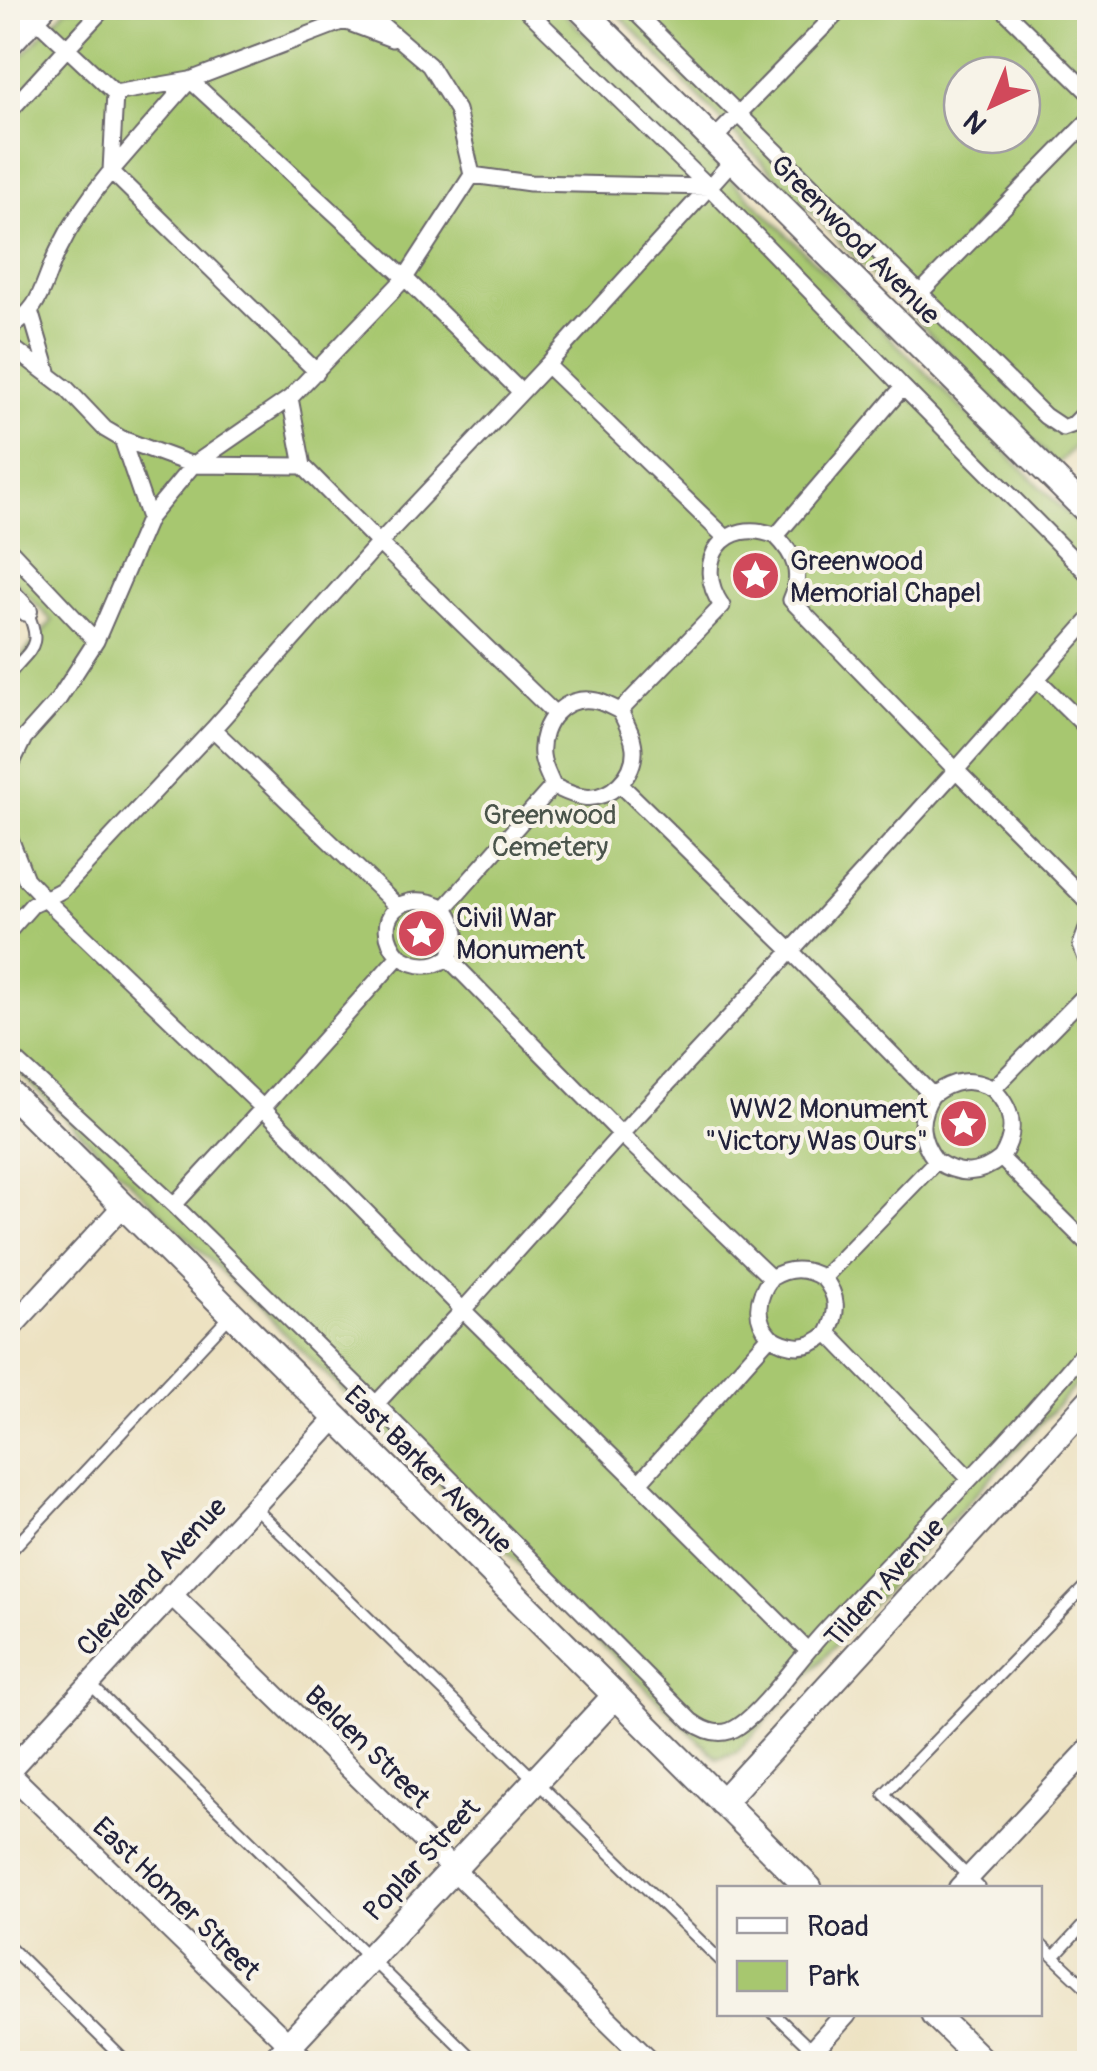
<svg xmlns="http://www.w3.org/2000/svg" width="1097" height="2071" font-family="Pangolin,sans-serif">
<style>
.green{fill:#a7c76f;stroke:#647455;stroke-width:2.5;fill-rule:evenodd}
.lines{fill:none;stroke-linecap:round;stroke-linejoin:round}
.service-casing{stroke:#69656a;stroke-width:14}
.pedestrian-casing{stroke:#69656a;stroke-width:19}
.minor-casing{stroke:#69656a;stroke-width:24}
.tertiary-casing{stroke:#69656a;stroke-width:29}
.service{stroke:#fff;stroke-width:10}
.pedestrian{stroke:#fff;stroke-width:15}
.minor{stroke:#fff;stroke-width:20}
.tertiary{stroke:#fff;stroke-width:25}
.labels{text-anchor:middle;stroke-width:8;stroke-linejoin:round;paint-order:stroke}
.street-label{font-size:28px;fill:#22223b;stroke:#f7f3e8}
.poi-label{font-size:28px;fill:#22223b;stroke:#f7f3e8;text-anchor:start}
.park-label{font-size:28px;fill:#4a544b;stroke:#f7f3e8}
</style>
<rect width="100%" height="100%" fill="#f7f3e8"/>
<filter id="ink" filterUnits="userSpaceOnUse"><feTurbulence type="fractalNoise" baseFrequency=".01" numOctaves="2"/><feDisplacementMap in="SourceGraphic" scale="20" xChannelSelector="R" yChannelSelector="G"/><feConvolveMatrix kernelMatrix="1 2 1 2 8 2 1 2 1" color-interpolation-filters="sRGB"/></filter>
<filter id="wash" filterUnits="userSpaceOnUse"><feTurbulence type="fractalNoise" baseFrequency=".0048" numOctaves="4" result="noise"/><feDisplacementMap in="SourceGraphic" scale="40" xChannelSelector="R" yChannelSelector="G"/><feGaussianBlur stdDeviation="2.25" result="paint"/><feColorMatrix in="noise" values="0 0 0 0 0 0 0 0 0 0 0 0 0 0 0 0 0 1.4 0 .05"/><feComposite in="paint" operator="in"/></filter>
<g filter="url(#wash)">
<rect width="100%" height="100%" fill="#ede2c2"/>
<!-- green -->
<path class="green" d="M 67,8 L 559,8 L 1089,535 L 1089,1371 L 736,1753 L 717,1758 L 8,1062 L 8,672 L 52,621 L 8,574 L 8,71 Z
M 612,8 L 1089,8 L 1089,431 L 1057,465 ZM 962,75 L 1022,75 L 1022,135 L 962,135 Z"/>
</g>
<g filter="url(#ink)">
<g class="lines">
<defs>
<path id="service" d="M 8,676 C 30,648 44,648 27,611
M 254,1507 L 720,1960
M 8,1554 L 232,1314
M 89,1683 L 478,2064
M 980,1888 L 884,1794 L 1090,1581
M 1040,1944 L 1090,1991
M 8,1945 L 128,2064
M 1054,1957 L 1090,1918
M 774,2014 L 826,2064"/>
<path id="pedestrian" d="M 362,8 L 429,65 L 457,110 L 472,175 L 530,183 L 709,187 L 733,160
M 525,8 L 709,187
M 631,8 L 920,293 L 1090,119
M 1002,8 L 1090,94
M 35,18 L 67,48 L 104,8
M 344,21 L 392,39
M 115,93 L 190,80 L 344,21 L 350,8
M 8,113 L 67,48 L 115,93 L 111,171 L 190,80 L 405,278 L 290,398 L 303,466
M 713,140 L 842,8
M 472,175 L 405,278 L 520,391
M 920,293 L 1045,416 L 1063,428 L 1074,424 L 1090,408
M 31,314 L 49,375
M 8,329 C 44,306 40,288 58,251 C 72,222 90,196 111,171 L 317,372
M 8,344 L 67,389 L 105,429 L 122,439 L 193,465 L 290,398
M 547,365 L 709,187 L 903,387
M 122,439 L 149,518
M 8,548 L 96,641
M 1090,576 L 903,387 L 776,536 C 795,555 803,574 791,600 L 956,770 L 1090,619
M 1037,679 L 1090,731
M 620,711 C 626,723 633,735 634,748 C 636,775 610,801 583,797 C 573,796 562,790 553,786 C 549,776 543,766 542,755 C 539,724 564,693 597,701 C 605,703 613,708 620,711 L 722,606 C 691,561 725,515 776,536
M 554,713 L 379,543 L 547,365 L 726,538
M 8,771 L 24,738 L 58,700 L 96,641 L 149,518 L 193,465 L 303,466 L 379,543 L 213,729
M 620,784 L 791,951 L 956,770 L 1090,904
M 553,786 L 445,908 C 457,925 461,940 448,958 L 621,1134 L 791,951 L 932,1095 C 917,1119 919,1139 936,1161
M 8,833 L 26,879 L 45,899 L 32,905 L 8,932
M 398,907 L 213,729 L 62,890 L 45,899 L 263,1108 L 399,956 C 415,967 431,969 448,958
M 1090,921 L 1081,945 L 1090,969
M 399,956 C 368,920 403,885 445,908
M 1090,990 L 993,1089 C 1014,1110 1017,1133 1001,1158 L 1090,1246
M 8,1053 L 174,1205
M 932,1095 C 953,1080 970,1077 993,1089
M 770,1336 C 753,1317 757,1297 771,1278
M 376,1404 L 174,1205 L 263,1108 L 463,1310 L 376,1404 L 691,1721 C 706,1732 722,1738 739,1726 C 765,1709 802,1655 826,1630 C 914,1535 1009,1444 1090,1344
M 968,1477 L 828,1333 C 838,1313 839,1296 823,1278 L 936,1161 C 959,1176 979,1176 1001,1158
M 639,1483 L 463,1310 L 621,1134 L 771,1278 C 789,1267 805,1267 823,1278
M 807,1650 L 639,1483 L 770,1336 C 791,1350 809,1350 828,1333"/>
<path id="minor" d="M 8,10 L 26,29
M 8,48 L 45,8
M 8,591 L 27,611
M 8,1331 L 123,1206
M 171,1594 L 653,2064
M 8,1772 L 336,1418
M 8,1772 L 309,2064
M 959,1888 L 1090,1748
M 801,2064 L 846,2014"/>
<path id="tertiary" d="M 580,8 L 1090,514
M 8,1091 L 809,1888
M 722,1802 L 1090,1401
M 934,2014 L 985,2064
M 271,2064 L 615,1696"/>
</defs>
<!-- service casing -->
<use href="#service" class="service-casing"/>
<!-- pedestrian casing -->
<use href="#pedestrian" class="pedestrian-casing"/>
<!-- minor casing -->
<use href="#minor" class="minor-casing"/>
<!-- tertiary casing -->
<use href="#tertiary" class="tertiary-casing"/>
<!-- service -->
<use href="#service" class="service"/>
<!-- pedestrian -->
<use href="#pedestrian" class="pedestrian"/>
<!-- minor -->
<use href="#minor" class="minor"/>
<!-- tertiary -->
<use href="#tertiary" class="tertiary"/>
</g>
</g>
<!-- icons -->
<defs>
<symbol id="sight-disc" viewBox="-11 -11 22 22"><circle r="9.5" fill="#d1495b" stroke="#f7f3e8"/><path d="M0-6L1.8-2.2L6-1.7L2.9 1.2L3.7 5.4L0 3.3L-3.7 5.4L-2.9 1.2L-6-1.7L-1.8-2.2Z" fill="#fff"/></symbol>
</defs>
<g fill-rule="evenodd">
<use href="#sight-disc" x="728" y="548" width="55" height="55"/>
<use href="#sight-disc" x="394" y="906" width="55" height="55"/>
<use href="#sight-disc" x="936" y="1096" width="55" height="55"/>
</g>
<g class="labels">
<!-- street labels -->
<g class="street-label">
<text transform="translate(856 239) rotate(45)" y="10">Greenwood Avenue</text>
<text transform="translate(429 1469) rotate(45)" y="10">East Barker Avenue</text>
<text transform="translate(151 1576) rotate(-47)" y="10">Cleveland Avenue</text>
<text transform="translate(884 1582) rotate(-48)" y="10">Tilden Avenue</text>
<text transform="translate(368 1746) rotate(44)" y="10">Belden Street</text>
<text transform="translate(421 1859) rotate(-47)" y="10">Poplar Street</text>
<text transform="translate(177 1898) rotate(44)" y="10">East Homer Street</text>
</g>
<!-- poi labels -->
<g class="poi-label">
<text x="790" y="570">Greenwood<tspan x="790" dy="32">Memorial Chapel</tspan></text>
<text x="456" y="927">Civil War<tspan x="456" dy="32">Monument</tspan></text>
<text x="928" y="1118" text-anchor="end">WW2 Monument<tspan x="928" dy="32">"Victory Was Ours"</tspan></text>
</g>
<!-- park labels -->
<g class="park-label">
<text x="550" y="824">Greenwood<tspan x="550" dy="32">Cemetery</tspan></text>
</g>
</g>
<!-- margin -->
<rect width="1097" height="2071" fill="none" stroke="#f7f3e8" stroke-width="40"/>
<!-- legend -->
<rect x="717" y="1886" width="325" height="130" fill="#f7f3e8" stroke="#a29fa3" stroke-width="2.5"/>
<rect x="737" y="1918" width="50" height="15" fill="#ffffff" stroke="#a29fa3" stroke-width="2.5"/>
<text x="807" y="1936" font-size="30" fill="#22223b">Road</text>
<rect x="737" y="1961" width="50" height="30" fill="#a7c76f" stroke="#a29fa3" stroke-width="2.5"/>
<text x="807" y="1986" font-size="30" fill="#22223b">Park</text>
<!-- north arrow -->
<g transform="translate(992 105) rotate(224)"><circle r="48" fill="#f7f3e8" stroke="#a29fa3" stroke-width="2.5"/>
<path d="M0-8L18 38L0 25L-18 38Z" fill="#d1495b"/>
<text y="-15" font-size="28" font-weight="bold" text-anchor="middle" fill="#22223b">N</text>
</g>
</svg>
